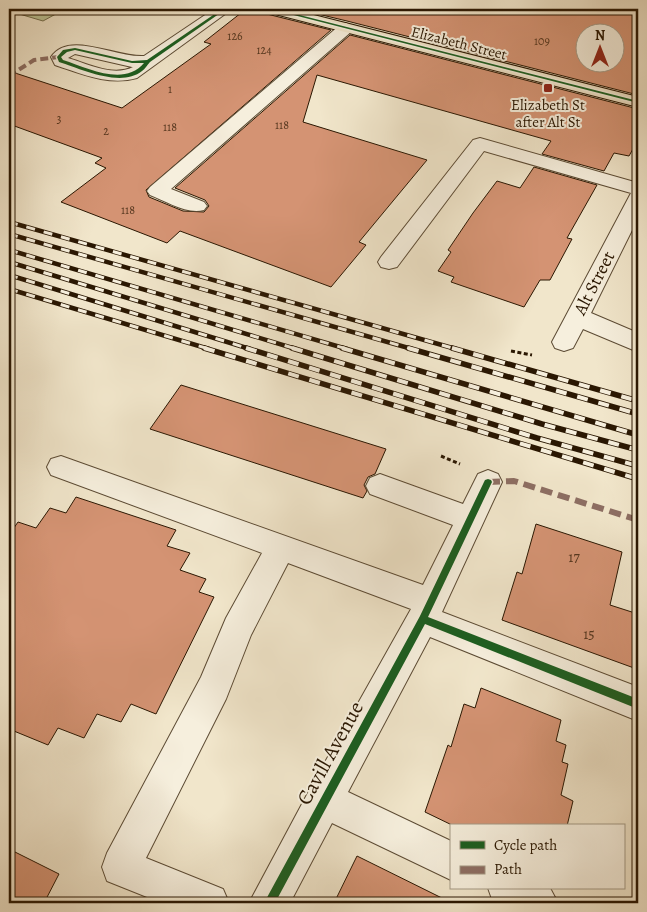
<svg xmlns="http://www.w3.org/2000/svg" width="647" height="912" font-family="Alegreya,serif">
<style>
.green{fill:#bdc495;stroke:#746e4c}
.building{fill:#d49373;stroke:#2a1702;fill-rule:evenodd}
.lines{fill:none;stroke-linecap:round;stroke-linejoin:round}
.minor-casing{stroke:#5c4b34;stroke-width:2}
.major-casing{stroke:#2a1702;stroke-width:2}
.path{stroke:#2a1702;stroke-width:3;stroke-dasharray:4 2.5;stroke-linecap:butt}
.minor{fill:#f6efdd;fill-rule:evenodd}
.major{fill:#f1e6cb;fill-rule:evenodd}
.rail-far1-casing{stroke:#2a1702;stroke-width:4.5}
.rail-casing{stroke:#2a1702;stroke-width:5.5}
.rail-far1{stroke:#f6efdd;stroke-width:3;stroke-dasharray:9;stroke-linecap:butt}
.rail{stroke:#f6efdd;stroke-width:4;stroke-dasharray:11;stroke-linecap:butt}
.quiet-far1{stroke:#8d6e63;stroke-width:4;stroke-dasharray:8 4;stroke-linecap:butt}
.quiet{stroke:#8d6e63;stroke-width:6;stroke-dasharray:12 6;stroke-linecap:butt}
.cycleway-casing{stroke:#f6efdd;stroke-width:3}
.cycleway{fill:#1b5e20;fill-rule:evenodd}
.poi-dot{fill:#8f2418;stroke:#f6efdd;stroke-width:2}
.labels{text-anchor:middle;stroke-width:4;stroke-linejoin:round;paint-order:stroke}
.far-number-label{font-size:12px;fill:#54361e}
.far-street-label{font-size:15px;fill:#2a1702;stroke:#f6efdd}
.far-poi-label{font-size:15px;fill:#2a1702;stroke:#f6efdd}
.number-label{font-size:15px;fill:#54361e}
.street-label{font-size:18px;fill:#2a1702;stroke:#f6efdd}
.near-street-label{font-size:21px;fill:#2a1702;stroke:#f6efdd}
</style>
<rect width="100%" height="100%" fill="#f1e6cb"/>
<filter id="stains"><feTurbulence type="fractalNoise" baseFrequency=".004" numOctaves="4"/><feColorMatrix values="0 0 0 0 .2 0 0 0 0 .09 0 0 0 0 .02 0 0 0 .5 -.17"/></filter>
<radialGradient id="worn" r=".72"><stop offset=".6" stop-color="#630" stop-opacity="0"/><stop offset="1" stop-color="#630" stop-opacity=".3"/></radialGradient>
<!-- green -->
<path class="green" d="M 24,9 L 65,9 L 43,21 L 16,13 Z"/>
<!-- building -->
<path class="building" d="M 246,9 L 262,9 L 267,14 L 331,30 L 146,190 L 149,197 L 183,211 L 204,212 L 209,206 L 205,200 L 175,188 L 350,35 L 638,109 L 638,140 L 629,156 L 614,153 L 604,171 L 542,154 L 551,141 L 317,75 L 303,122 L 427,160 L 359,242 L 366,245 L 331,287 L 180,231 L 167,243 L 61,202 L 106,168 L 95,163 L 102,158 L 9,124 L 9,71 L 122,108 L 211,44 L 204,42 Z
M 297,9 L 638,9 L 638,95 L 347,21 ZM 584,32 L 614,32 L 614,62 L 584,62 Z
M 534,167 L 597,185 L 567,238 L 572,239 L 550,280 L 540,280 L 524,307 L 451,282 L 454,277 L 438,271 L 451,252 L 448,250 L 473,213 L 497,181 L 520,188 Z
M 181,385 L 386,449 L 375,474 L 368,477 L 364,485 L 367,491 L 363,498 L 150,429 Z
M 76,497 L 176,530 L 167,546 L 190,553 L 180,570 L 206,579 L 199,592 L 214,597 L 156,714 L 131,704 L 121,722 L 97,714 L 84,738 L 58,728 L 48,745 L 9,729 L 9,535 L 18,522 L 36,528 L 50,508 L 66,513 Z
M 536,524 L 622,552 L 610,605 L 638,614 L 638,647 L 634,668 L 502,620 L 517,572 L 522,574 Z
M 481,688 L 561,720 L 556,741 L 566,745 L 562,762 L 568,764 L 561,795 L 573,801 L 567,826 L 454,826 L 425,812 L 448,745 L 451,747 L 464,704 L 475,708 Z
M 9,849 L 59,874 L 44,903 L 9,903 Z
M 357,856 L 452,903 L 334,903 Z"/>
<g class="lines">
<defs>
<path id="minor" d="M 9,9 L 20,9 L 9,16 Z
M 214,9 L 232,9 L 137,78 C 109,86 82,74 55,65 L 51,57 C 69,30 116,58 144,56 ZM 75,54 L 132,67 L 133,67 C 113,77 88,64 68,58 Z
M 346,23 L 354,28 L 352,31 L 171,189 L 204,202 L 207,206 L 204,210 C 187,215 166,201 150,195 L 147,191 L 150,187 L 340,25 Z
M 480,138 L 638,183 L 638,218 L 591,313 L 638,333 L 638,352 L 583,329 L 573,348 L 564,351 L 555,348 L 552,342 L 631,193 L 484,151 L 397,267 L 389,269 L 381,267 L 378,262 L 381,257 L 473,140 Z
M 61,456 L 423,585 L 453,525 L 370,494 L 366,486 L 370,478 L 380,474 L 463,504 L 478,474 L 488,470 L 498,474 L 502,482 L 442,612 L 638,687 L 638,721 L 430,637 L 348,792 L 451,841 L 451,880 L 332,823 L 290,903 L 249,903 L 311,787 L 411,609 L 288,563 L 251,635 L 226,699 L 146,858 L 223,889 L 229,903 L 162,903 L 107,881 L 102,867 L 107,853 L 201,677 L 226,618 L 262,553 L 51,475 L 47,467 L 51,459 Z
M 488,888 L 550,888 L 558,903 L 496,903 L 493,902 Z"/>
<path id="major" d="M 264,9 L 290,9 L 638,97 L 638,107 L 267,12 Z"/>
</defs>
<!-- minor casing -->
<use href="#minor" class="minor-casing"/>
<!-- major casing -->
<use href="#major" class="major-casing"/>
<!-- path -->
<path class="path" d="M 511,351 L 532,355
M 441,456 L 460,464"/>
<!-- minor -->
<use href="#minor" class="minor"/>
<!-- major -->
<use href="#major" class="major"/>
<defs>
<path id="rail-far1" d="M 9,222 L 456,349
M 9,234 L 412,349
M 9,250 L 347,349
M 9,262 L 296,349
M 9,275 L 250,349
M 9,289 L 209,349"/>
<path id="rail" d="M 204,348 L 638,479
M 246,348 L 537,438 L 638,466
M 292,348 L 542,424 L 638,450
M 342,348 L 638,435
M 408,348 L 638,414
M 452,348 L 638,401"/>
</defs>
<!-- rail-far1 casing -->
<use href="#rail-far1" class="rail-far1-casing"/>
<!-- rail casing -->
<use href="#rail" class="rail-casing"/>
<!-- rail-far1 -->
<use href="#rail-far1" class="rail-far1"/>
<!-- rail -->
<use href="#rail" class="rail"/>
<!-- quiet-far1 -->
<path class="quiet-far1" d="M 9,76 L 34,60 L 59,57"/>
<!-- quiet -->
<path class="quiet" d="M 488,482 L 514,481 L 638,520"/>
<defs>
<path id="cycleway" d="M 222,9 L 226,9 L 150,62 C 147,65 145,69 142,71 C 121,88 81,69 59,62 L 57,57 L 63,50 L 75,48 L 132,61 L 147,60 ZM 75,50 L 132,63 L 144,63 C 124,87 88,68 63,60 L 61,57 L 67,52 Z
M 270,9 L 276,9 L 638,101 L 638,103 Z
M 488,479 L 491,480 L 492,482 L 428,617 L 638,699 L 638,709 L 425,624 L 275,903 L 264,903 L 420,616 L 484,482 L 485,480 Z"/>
</defs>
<!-- cycleway casing -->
<use href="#cycleway" class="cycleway-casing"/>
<!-- cycleway -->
<use href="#cycleway" class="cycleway"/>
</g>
<!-- markers -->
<rect class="poi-dot" x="543" y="83" width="10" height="10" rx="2.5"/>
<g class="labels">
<!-- far-number labels -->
<g class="far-number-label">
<text x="235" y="40">126</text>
<text x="542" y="45">109</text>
<text x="264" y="54">124</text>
<text x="170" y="93">1</text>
<text x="59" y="123">3</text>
<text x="282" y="129">118</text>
<text x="170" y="131">118</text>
<text x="106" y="135">2</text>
<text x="128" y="214">118</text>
</g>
<!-- far-street labels -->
<g class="far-street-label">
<text transform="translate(459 43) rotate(14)" y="5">Elizabeth Street</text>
</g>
<!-- far-poi labels -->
<g class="far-poi-label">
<text x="548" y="110">Elizabeth St<tspan x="548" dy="17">after Alt St</tspan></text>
</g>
<!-- number labels -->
<g class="number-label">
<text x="574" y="562">17</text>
<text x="589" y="639">15</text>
</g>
<!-- street labels -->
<g class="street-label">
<text transform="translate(594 283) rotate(-63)" y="6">Alt Street</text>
</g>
<!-- near-street labels -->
<g class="near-street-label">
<text transform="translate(330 753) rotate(-61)" y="7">Cavill Avenue</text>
</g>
</g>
<!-- margin -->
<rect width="647" height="912" fill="none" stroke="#f1e6cb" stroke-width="30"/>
<rect x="10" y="10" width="627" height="892" fill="none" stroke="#2a1702" stroke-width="2.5"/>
<rect x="15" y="15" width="617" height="882" fill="none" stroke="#2a1702"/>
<!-- legend -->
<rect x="450" y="824" width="175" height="65" fill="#f6efdd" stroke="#a49985"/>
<rect x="460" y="841" width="25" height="8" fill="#1b5e20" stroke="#a49985"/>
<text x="494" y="850" font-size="15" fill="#2a1702">Cycle path</text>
<rect x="460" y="866" width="25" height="8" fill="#8d6e63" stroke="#a49985"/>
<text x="494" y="874" font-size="15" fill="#2a1702">Path</text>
<!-- north arrow -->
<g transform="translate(600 48)"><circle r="24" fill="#f6efdd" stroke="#a49985"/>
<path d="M0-4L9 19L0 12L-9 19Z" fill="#8f2418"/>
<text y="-8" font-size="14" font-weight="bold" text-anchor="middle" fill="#2a1702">N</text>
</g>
<rect width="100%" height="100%" filter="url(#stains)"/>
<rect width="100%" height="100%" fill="url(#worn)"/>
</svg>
